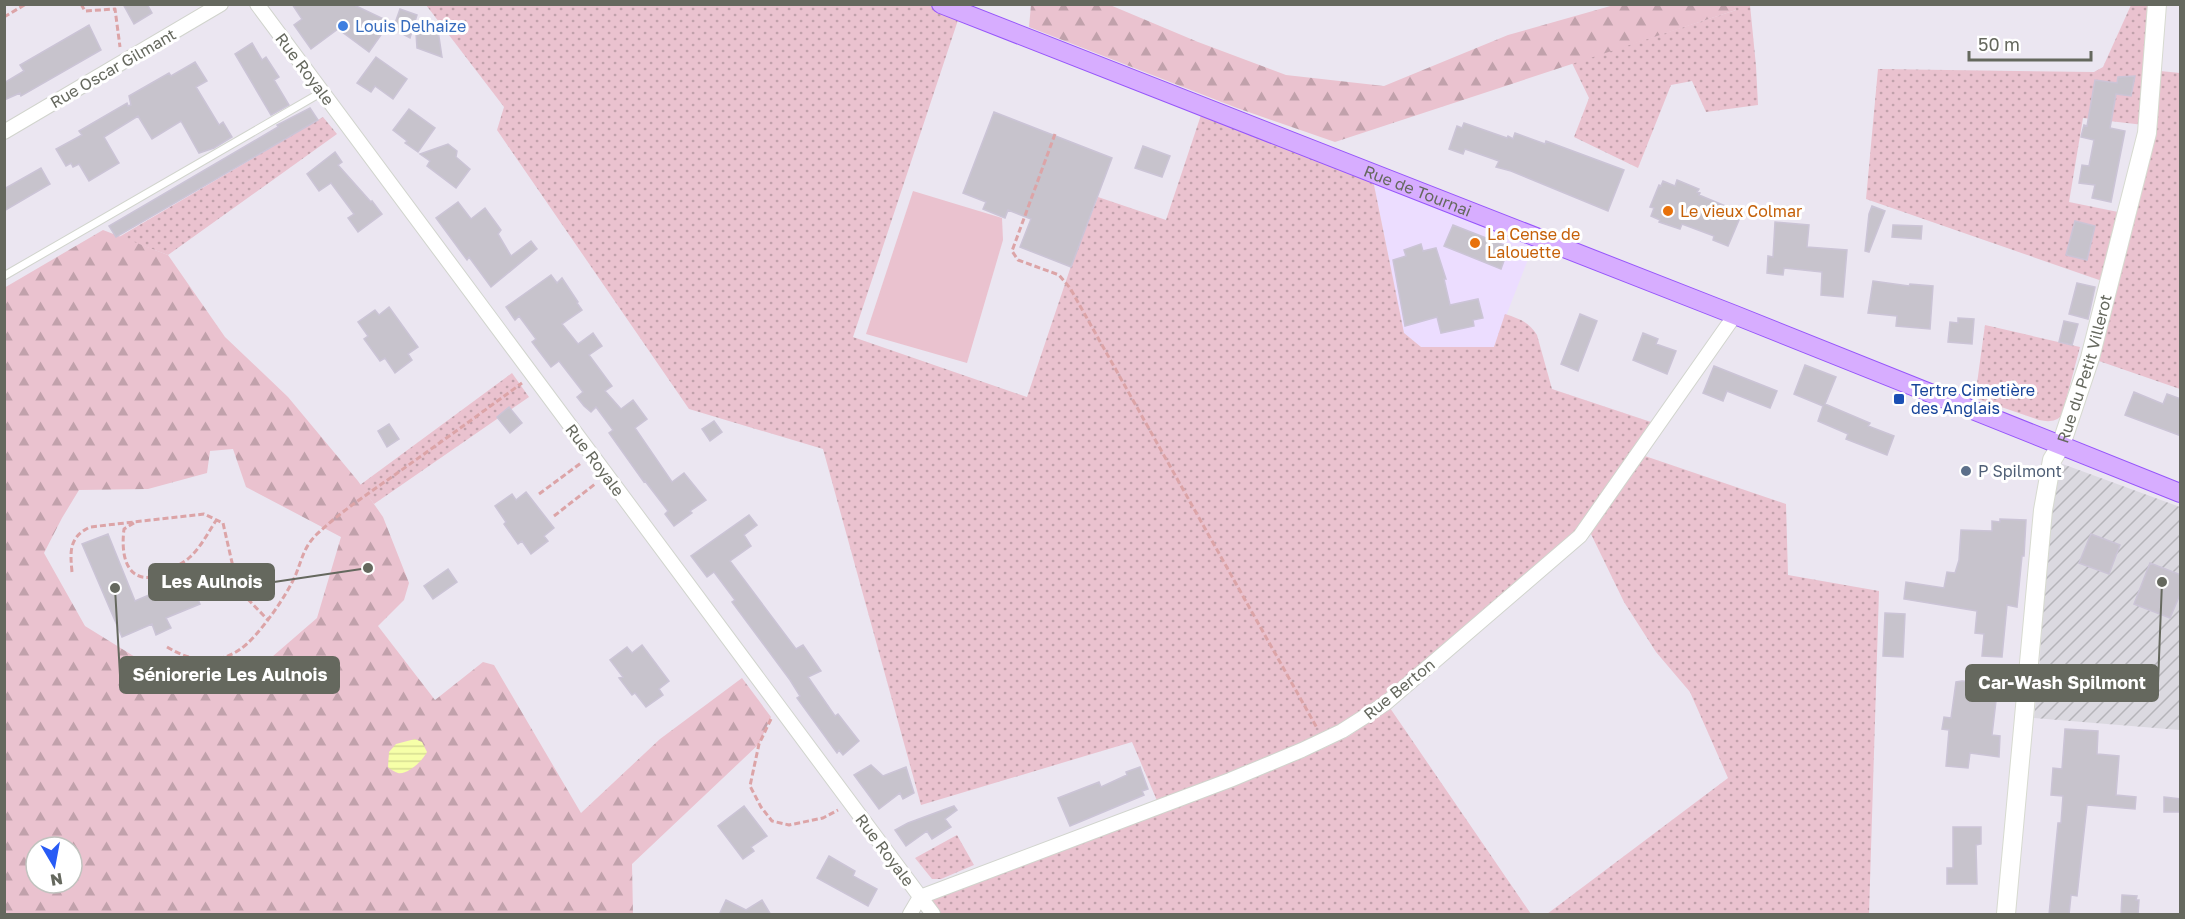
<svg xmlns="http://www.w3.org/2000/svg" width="2185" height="919" font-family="'Golos Text',sans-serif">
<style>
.commercial{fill:#ecddff}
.industrial{fill:url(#industrial-furrows)}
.grass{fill:url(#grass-dots)}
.forest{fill:url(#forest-firs);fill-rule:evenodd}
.garden{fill:#eac2cf}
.water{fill:url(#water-rules)}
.building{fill:#c7c3cc;stroke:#cbc4d6;stroke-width:1.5}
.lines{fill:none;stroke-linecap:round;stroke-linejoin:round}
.lane-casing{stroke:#d1d4cd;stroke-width:9}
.street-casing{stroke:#d1d4cd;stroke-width:16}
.secondary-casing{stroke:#d7dad0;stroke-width:20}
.primary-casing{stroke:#9655fb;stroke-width:20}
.path{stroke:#dca4a7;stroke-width:3;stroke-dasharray:6 3;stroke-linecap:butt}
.lane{stroke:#fff;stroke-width:7}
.street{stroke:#fff;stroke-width:14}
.secondary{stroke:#fff;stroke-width:18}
.primary{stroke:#d7adff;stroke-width:18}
.shop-dot{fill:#3f7fe0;stroke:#fff;stroke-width:2}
.food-dot{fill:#e8710a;stroke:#fff;stroke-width:2}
.transit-dot{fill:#1a4fb4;stroke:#fff;stroke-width:2}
.service-dot{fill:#5c6f8a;stroke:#fff;stroke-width:2}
.labels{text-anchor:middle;stroke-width:6;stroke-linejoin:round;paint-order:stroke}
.shop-label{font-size:16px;fill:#366cbe;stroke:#fff;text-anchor:start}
.street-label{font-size:16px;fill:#65685e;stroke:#fff}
.food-label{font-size:16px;fill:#c56008;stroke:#fff;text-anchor:start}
.transit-label{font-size:16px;fill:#164399;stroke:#fff;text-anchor:start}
.service-label{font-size:16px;fill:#4e5e75;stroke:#fff;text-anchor:start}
.leader{fill:none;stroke:#65685e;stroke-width:2}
.callout-dot{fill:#65685e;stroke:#fff;stroke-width:2}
.callout{fill:#65685e;stroke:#65685e;stroke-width:2}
.callout-label{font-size:18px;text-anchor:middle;font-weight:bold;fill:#fff}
</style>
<defs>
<pattern id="industrial-furrows" width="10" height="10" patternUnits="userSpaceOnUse" patternTransform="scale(1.5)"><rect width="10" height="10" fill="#dbd9e0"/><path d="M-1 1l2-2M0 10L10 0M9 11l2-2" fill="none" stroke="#b5b4b9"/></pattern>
<pattern id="grass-dots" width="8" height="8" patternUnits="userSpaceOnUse" patternTransform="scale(1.5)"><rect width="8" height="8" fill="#eac2cf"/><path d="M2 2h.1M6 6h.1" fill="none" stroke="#c1a1ab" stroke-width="1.8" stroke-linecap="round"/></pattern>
<pattern id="forest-firs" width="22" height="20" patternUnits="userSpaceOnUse" patternTransform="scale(1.5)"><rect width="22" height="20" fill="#eac2cf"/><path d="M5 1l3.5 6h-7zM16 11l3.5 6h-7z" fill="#c1a1ab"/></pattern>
<pattern id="water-rules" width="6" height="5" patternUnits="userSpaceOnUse" patternTransform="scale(1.5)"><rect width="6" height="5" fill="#f6ffa8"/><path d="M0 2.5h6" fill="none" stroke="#d6dd93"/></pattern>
</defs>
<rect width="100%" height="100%" fill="#ebe6f1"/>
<!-- commercial -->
<path class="commercial" d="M 1373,180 L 1534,244 L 1494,347 L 1421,347 L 1404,333 Z"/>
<!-- industrial -->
<path class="industrial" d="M 2057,462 L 2180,507 L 2180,730 L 2034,718 L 2039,671 L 2049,515 Z"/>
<!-- grass -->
<path class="grass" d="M 926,4 L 959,17 L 853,337 L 1027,397 L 1071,266 L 1098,197 L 1166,220 L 1202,112 L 1373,180 L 1404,333 L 1421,347 L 1494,347 L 1505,314 C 1520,319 1529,322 1537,335 L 1552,389 L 1654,423 L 1579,528 L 1381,700 L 1339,728 L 1158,803 L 1132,742 L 921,805 L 823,449 L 689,409 L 497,130 L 504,107 L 426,5 Z
M 1733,5 L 1750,5 L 1756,66 L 1758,105 L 1706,112 L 1692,81 L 1671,85 L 1638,168 L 1574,137 L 1589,98 L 1572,63 L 1736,10 Z
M 2131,5 L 2152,5 L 2144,125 L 2083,118 L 2069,202 L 2123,213 L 2105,282 L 1866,199 L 1878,69 L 2094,72 L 2103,67 Z
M 2160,71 L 2180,73 L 2180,389 L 2096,360 Z
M 323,117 L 337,134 L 168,255 L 119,237 Z
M 1985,325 L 2080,347 L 2062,415 C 2056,422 2048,422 2039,420 L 1975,398 Z
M 512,373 L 529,397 L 374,504 L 360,485 Z
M 1642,455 L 1786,504 L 1788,575 L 1879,591 L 1869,914 L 1547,914 L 1728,778 L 1690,692 L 1656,652 L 1624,602 L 1590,532 Z
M 1390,708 L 1531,914 L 939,914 L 929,901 L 1320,750 L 1349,736 Z
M 957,835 L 974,865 L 941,879 L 932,879 L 915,858 Z"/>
<!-- forest -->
<path class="forest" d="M 1733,4 L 1736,10 L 1335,142 L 1237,108 L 1029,27 L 1031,5 L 1110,5 L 1198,42 L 1286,75 L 1384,86 L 1508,35 L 1614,5 Z
M 103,230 L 168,255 L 225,337 L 288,397 L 358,481 L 383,517 L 409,583 L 404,600 L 378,626 L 435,700 L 483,662 L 494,665 L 581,813 L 660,739 L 742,678 L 771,717 L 759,744 L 632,864 L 633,914 L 5,914 L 4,288 ZM 233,449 L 246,487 L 341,537 L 317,618 L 250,676 L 215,687 L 161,673 L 85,626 L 44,553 L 62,518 L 79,490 L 148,489 L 207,473 L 210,451 ZM 36,847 L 72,847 L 72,883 L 36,883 Z"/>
<!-- garden -->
<path class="garden" d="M 913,191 L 1002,218 L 1003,240 L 967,363 L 866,334 Z"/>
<!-- water -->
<path class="water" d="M 415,739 L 422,742 L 427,752 C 423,760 408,775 398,773 C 395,772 390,769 388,767 L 389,752 L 396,744 Z"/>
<!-- building -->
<path class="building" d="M 123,4 L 147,4 L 152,13 L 134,24 Z
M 292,4 L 352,4 L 390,22 L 369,52 L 338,29 L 311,49 L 294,25 L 302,19 Z
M 400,9 L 417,15 L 410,38 L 393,29 Z
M 89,25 L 101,50 L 21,96 L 20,93 L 4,100 L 4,83 L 24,71 L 20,65 Z
M 438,30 L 442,57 L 417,48 L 416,33 Z
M 252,43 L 262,60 L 266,57 L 279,77 L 274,80 L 289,105 L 271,115 L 235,54 Z
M 376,57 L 407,79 L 393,99 L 375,86 L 371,92 L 357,83 Z
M 195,62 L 207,81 L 196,87 L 219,125 L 223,122 L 232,137 L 214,148 L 199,153 L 181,121 L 152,139 L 138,116 L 104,137 L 119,163 L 89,181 L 79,164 L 73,167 L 71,163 L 66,166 L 56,149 L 82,135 L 79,131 L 127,103 L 128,106 L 131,105 L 129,96 L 169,73 L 171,76 Z
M 2135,76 L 2131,96 L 2116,94 L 2110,128 L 2125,131 L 2111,202 L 2092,198 L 2095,185 L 2079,183 L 2082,165 L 2089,166 L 2094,140 L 2081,137 L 2084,125 L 2087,126 L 2095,80 L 2117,83 L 2118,77 Z
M 310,108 L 318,120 L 116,237 L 109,226 L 278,127 L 277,125 Z
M 409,109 L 435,128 L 418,152 L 405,143 L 407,141 L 393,130 Z
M 994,112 L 1112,158 L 1071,267 L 1020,247 L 1031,219 L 1008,210 L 1005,218 L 983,209 L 986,202 L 963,193 Z
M 1464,123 L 1507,138 L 1508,136 L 1513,139 L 1515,133 L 1545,144 L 1546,141 L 1624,170 L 1608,211 L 1511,171 L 1496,167 L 1499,161 L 1465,149 L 1463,154 L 1449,149 L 1457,126 L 1462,128 Z
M 448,144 L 457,151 L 456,157 L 470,169 L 456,188 L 427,166 L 430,161 L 420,154 Z
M 1143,146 L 1170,156 L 1162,177 L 1135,168 Z
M 335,152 L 342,162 L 338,165 L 371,202 L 372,201 L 382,214 L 358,232 L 348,218 L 354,214 L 331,183 L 319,191 L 307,174 Z
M 41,168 L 50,184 L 4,211 L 4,189 Z
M 1677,180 L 1699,189 L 1697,192 L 1700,193 L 1699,195 L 1742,213 L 1728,246 L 1713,240 L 1714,236 L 1682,224 L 1680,229 L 1659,222 L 1660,220 L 1651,216 L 1654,208 L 1650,207 L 1659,185 L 1661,186 L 1663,181 L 1675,186 Z
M 458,202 L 471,219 L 485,208 L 501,230 L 498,234 L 511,256 L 531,241 L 537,249 L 491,287 L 469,257 L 467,260 L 436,218 Z
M 1872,206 L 1885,211 L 1869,252 L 1865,251 L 1869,214 Z
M 2075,221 L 2095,226 L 2087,260 L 2066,255 Z
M 1775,222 L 1809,225 L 1807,247 L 1847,250 L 1843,297 L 1821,295 L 1822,272 L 1784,268 L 1783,275 L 1767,273 L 1768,256 L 1773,257 Z
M 1453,225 L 1509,247 L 1501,269 L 1444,246 Z
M 1893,225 L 1922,226 L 1921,239 L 1892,237 Z
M 1421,244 L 1423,251 L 1436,248 L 1446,279 L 1444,279 L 1450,305 L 1478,299 L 1483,318 L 1473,320 L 1474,326 L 1441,333 L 1437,317 L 1405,326 L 1393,260 L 1406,256 L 1404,250 Z
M 551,275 L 557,283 L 562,278 L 578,302 L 577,303 L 582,310 L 562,324 L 578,344 L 593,333 L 602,346 L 589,355 L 612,386 L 605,391 L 621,409 L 633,400 L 647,419 L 635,428 L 672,482 L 684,473 L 706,500 L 690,511 L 692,513 L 674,526 L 665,514 L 668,511 L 645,481 L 644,482 L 609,433 L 613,430 L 596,407 L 591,412 L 584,406 L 577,397 L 583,392 L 559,361 L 551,367 L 532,342 L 536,339 L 519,316 L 515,320 L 506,307 Z
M 1873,281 L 1909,286 L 1910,284 L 1933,286 L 1930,329 L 1896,326 L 1897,316 L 1868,313 Z
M 2077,283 L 2095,287 L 2088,319 L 2069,314 Z
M 389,307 L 418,347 L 408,354 L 412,360 L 395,373 L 385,358 L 380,361 L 364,339 L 368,336 L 358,322 L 375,310 L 379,315 Z
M 1580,314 L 1597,321 L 1578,371 L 1561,364 Z
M 1958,318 L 1974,319 L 1972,344 L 1948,342 L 1950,322 L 1958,323 Z
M 2064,321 L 2078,324 L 2072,345 L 2059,342 Z
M 1643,333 L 1658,339 L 1656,344 L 1676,351 L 1667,374 L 1633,360 Z
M 1805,365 L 1836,377 L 1825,404 L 1870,423 L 1868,426 L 1894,436 L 1887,455 L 1846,439 L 1848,434 L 1818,421 L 1823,406 L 1794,394 Z
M 1714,366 L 1777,391 L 1770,408 L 1727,391 L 1723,401 L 1703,393 Z
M 2134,392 L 2163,404 L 2167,394 L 2181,399 L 2181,436 L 2125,415 Z
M 509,407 L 522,423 L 510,433 L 497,417 Z
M 714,421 L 722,432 L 710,441 L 702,429 Z
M 389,424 L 399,439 L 387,447 L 378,431 Z
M 526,492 L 554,528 L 544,536 L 548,541 L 531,554 L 522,541 L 518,544 L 504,524 L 506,522 L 495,506 L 512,494 L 516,500 Z
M 749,515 L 757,525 L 744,535 L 751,546 L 730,561 L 796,649 L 803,645 L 821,671 L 808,677 L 835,716 L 838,714 L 859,741 L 843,755 L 839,750 L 837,753 L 797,698 L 800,696 L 790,680 L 732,602 L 735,600 L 714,572 L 707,577 L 691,556 Z
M 2000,519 L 2026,520 L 2024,556 L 2022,556 L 2017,607 L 2007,605 L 2002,657 L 1982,656 L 1984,634 L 1975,633 L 1977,611 L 1904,599 L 1906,582 L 1944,588 L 1947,572 L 1955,573 L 1959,560 L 1961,530 L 1992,531 L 1992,521 L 2000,522 Z
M 108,534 L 135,601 L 177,583 L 176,570 L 185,580 L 189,578 L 200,604 L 166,618 L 171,628 L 156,635 L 152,624 L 122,637 L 82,544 Z
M 2091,534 L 2120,545 L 2109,574 L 2079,563 Z
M 2150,563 L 2181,575 L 2181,592 L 2170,618 L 2134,604 Z
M 448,569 L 457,582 L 433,599 L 424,586 Z
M 1885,613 L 1905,614 L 1903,657 L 1883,656 Z
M 642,645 L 669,681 L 659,689 L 663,695 L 646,707 L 635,693 L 632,695 L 619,678 L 623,677 L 610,660 L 627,647 L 632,653 Z
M 1962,681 L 1998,684 L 1992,735 L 2000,736 L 1999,757 L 1970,753 L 1968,768 L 1946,766 L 1949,730 L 1942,729 L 1944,717 L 1951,718 L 1956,682 Z
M 2065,729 L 2098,731 L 2097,754 L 2119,756 L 2116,795 L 2136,797 L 2135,809 L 2087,805 L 2077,896 L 2071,895 L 2069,915 L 2049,915 L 2058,823 L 2061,823 L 2063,796 L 2051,795 L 2053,768 L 2062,769 Z
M 871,765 L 883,776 L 906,767 L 914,793 L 903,799 L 900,793 L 879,809 L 854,775 Z
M 1140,767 L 1148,789 L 1142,791 L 1144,795 L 1070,826 L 1058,798 L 1099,782 L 1101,787 L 1127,775 L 1126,772 Z
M 2164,797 L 2181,799 L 2181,812 L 2164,812 Z
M 744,806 L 767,836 L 751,847 L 754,851 L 743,859 L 718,826 Z
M 954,806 L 957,810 L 945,819 L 951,827 L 932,839 L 927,831 L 906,846 L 895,830 L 908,823 Z
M 1953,827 L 1981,827 L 1981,844 L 1976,845 L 1977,884 L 1947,884 L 1947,868 L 1953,868 Z
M 829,856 L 855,871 L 853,876 L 877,889 L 868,906 L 817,878 Z
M 2122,895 L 2137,896 L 2136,900 L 2139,900 L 2138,915 L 2121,915 Z
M 726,900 L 746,910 L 762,900 L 771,915 L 719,915 Z"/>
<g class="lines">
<defs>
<path id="lane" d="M 4,276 L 322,92"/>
<path id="street" d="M 257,4 L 933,914
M 4,132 L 221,4
M 910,914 L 920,897 L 1230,780 L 1302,750 L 1342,731 L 1386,703 L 1580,536 L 1735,315"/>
<g id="secondary">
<path id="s1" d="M 2006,914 L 2043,510 L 2052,460 L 2061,445 L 2090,358 L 2147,133 L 2157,4"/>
</g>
<g id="primary">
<path id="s2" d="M 941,4 L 1735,315 L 2180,493"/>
</g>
</defs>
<!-- lane casing -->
<use href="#lane" class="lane-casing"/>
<!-- street casing -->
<use href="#street" class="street-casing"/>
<!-- secondary casing -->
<use href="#secondary" class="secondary-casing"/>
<!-- primary casing -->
<use href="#primary" class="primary-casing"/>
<!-- path -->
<path class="path" d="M 81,4 L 85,11 L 115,9 L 120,47
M 4,17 L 26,4
M 1055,134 L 1012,251 L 1018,260 L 1059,275 L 1070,288 L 1317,728
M 539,494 L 581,463
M 554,516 L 595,484
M 134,523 L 124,529 C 119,569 136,592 175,567 C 180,564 186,561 190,557 C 201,547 209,531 217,519
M 72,572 C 70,551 69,537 90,527 L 204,514 L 223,523 L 236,580 L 240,591 L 267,619
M 167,647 C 190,661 215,666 239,650 C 257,639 288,594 296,574 C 302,559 304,547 316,535 C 340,512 369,493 396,474 C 438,444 480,414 522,383
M 771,719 L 759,744 L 750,786 L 761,807 L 772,821 L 789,825 L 823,818 L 838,810"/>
<!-- lane -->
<use href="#lane" class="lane"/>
<!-- street -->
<use href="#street" class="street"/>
<!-- secondary -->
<use href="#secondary" class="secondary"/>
<!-- primary -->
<use href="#primary" class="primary"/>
</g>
<!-- markers -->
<circle class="shop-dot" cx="343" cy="26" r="6"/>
<g class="food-dot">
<circle cx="1668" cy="211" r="6"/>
<circle cx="1475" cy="243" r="6"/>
</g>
<rect class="transit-dot" x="1893" y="393" width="12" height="12" rx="3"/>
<circle class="service-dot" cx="1966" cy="471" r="6"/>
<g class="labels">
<!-- shop labels -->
<g class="shop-label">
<text x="355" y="32">Louis Delhaize</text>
</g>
<!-- street labels -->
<g class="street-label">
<text transform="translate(113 68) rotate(-30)" y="6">Rue Oscar Gilmant</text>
<text transform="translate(305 69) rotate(53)" y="6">Rue Royale</text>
<text dy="6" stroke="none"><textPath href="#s2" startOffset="512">Rue de Tournai</textPath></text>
<text dy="6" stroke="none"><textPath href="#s1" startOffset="554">Rue du Petit Villerot</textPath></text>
<text transform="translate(595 460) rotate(53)" y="6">Rue Royale</text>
<text transform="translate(1399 689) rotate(-39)" y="6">Rue Berton</text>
<text transform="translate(885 850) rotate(53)" y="6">Rue Royale</text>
</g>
<!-- food labels -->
<g class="food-label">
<text x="1680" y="217">Le vieux Colmar</text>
<text x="1487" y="240">La Cense de<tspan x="1487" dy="18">Lalouette</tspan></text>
</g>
<!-- transit labels -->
<g class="transit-label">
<text x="1911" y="396">Tertre Cimetière<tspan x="1911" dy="18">des Anglais</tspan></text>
</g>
<!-- service labels -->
<g class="service-label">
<text x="1978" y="477">P Spilmont</text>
</g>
</g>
<!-- callouts -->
<path class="leader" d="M368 568L274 582M115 588L120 675M2162 582L2158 683"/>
<g class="callout-dot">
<circle cx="368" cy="568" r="6"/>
<circle cx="115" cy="588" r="6"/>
<circle cx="2162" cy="582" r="6"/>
</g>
<g class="callout">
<rect x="149" y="564" width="125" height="36" rx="6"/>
<rect x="120" y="657" width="219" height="36" rx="6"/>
<rect x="1966" y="665" width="192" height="36" rx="6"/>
</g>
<g class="callout-label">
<text x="212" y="588">Les Aulnois</text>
<text x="230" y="681">Séniorerie Les Aulnois</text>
<text x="2062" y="689">Car-Wash Spilmont</text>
</g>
<!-- border -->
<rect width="2185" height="919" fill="none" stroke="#65685e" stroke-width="12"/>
<!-- north arrow -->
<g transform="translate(54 865) rotate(170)"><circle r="28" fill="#ffffff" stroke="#c1c3bf" stroke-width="1.5"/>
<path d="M0-4.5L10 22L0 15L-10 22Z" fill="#285bf5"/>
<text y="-9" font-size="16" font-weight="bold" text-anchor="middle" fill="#65685e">N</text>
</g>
<!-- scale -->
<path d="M1969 51v9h122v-9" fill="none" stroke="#65685e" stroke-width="3"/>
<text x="1978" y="51" font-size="18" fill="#65685e" stroke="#ffffff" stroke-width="4.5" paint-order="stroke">50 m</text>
</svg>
